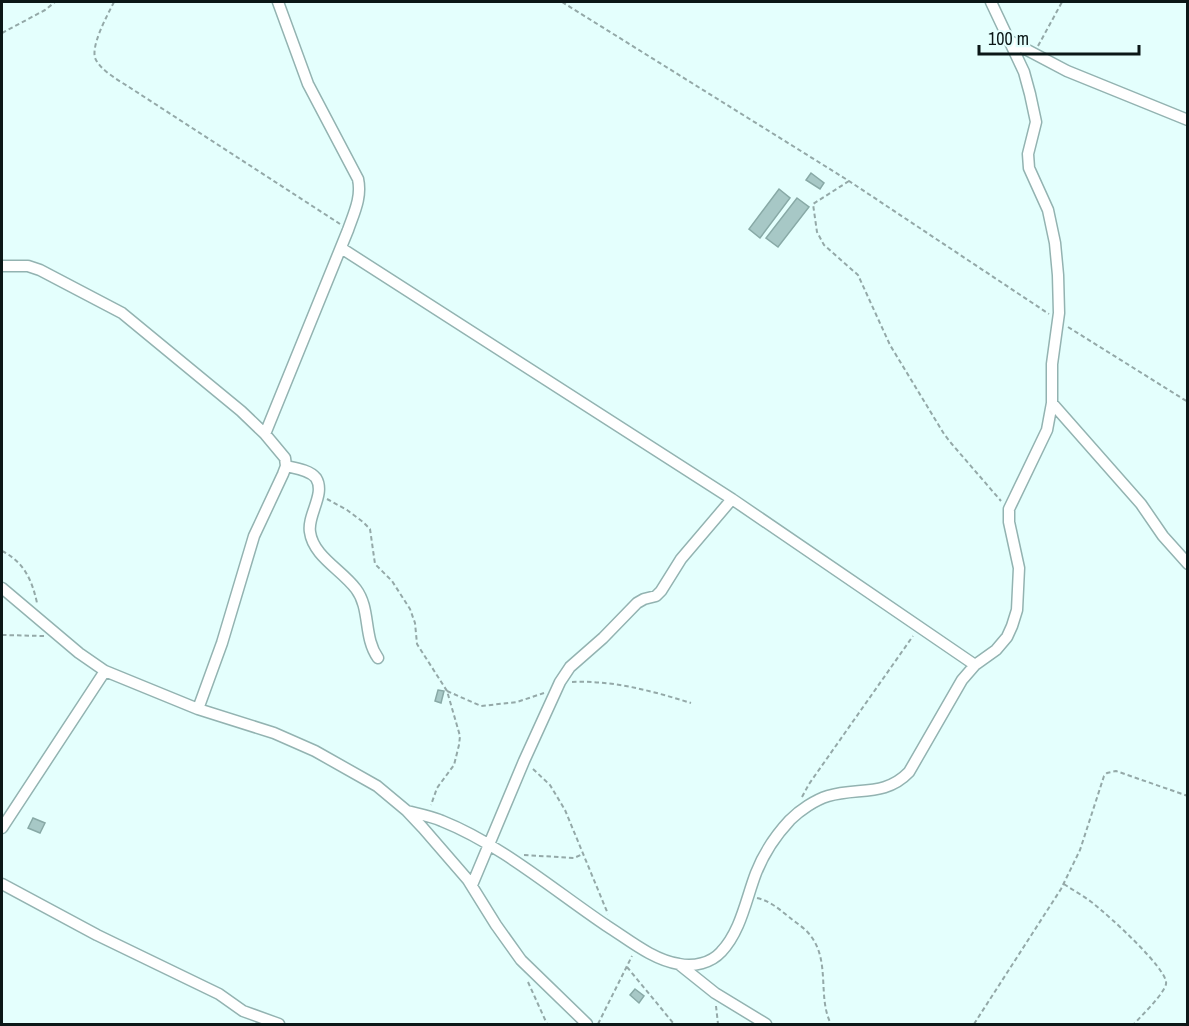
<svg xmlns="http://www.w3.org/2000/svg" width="1189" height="1026" font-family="'Archivo Narrow',sans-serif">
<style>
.building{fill:#a7c8c6;stroke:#88a9a6;stroke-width:1.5}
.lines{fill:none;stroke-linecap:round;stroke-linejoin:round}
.minor-casing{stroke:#93b3b1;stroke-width:13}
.path{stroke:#94a9a8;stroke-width:2;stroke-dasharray:4.5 3;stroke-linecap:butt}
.minor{stroke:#fff;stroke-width:10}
</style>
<rect width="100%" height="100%" fill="#e4fffd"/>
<!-- building -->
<path class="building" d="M 811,173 L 824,183 L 820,189 L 806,180 Z
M 779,189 L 790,198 L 760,238 L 749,229 Z
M 797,198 L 809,207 L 778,247 L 766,238 Z
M 438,690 L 444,691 L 441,703 L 435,701 Z
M 33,818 L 45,823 L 40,833 L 28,828 Z
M 635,989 L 644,996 L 639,1003 L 630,995 Z"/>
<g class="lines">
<defs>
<path id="minor" d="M 1010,41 L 1067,71 L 1188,120
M 341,248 L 732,499 L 975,665
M 2,266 L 28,266 L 40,270 L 122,313 L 241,411 L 265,434 L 285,458 L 286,466 L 283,474 L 254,536 L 222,643 L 198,709
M 1052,403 L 1141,504 L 1163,536 L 1188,564
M 265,434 L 348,230 C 354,213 362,197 358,179 L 308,84 L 278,2
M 286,466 C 295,468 310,470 316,478 C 326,494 307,515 310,532 C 313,556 342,570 356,589 C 371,609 363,637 378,658
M 2,588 L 79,653 L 105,671 L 198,709 L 274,733 L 315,751 L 377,786 L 407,811 L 423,828 L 468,880 L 496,925 L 521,960 L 587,1024
M 407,811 C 419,814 431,816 442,821 C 500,844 555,891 607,926 C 629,940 653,960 679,964 C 694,967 711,963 721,952 C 741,931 746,899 756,873 C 763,855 776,835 790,820 C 800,810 815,800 828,796 C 858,787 885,797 909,772 L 962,680 L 975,665 L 996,650 L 1007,637 L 1012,626 L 1017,610 L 1019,568 L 1009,522 L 1009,509 L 1047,430 L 1052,403 L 1052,364 L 1059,313 L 1058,275 L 1055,243 L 1048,210 L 1029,168 L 1028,154 L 1036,122 L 1030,94 L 1024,72 L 991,2
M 2,828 L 105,671
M 2,884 L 97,935 L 219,994 L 243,1011 L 279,1024
M 472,885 L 524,761 L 560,682 L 570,667 L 603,638 L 637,603 L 644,599 L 656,596 L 661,591 L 681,559 L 732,499
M 680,965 L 715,993 L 766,1024"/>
</defs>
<!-- minor casing -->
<use href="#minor" class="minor-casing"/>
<!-- path -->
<path class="path" d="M 114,2 C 108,14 89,48 96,60 C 102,71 118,80 129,87 L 340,224
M 562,2 L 849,181 L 1049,314
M 2,33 L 45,10 L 55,2
M 1038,46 L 1062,2
M 849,181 L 813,204 L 817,232 L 824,245 L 858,275 L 890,345 L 944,434 L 951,443 L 1001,501
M 1068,327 L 1188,402
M 327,499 L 347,510 L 363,522 L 370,529 L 375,564 L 392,581 L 410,609 L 415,623 L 417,644 L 447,691 L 460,736 L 459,745 L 454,765 L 437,788 L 431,805
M 2,551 C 24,562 32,580 37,603
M 2,635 L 44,636
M 572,682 C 613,680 652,691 691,703
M 447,691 L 481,706 L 517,702 L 544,693
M 533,769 L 550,785 L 565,810 L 608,914
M 802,797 L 809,784 L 913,636
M 524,855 L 574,858 L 583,854
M 1064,884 C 1074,891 1086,897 1095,905 C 1108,915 1169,970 1166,984 C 1164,994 1142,1015 1134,1024
M 757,898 C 770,901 779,909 789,917 C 796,923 805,928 810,935 C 831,961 817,997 831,1024
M 627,967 L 674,1024
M 528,982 L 547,1024
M 716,1006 L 718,1024
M 598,1024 L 632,956
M 974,1024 L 1061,889 L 1080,850 L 1104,776 L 1107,773 L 1116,771 L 1188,796"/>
<!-- minor -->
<use href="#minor" class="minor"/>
</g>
<!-- border -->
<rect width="1189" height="1026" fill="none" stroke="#0b1717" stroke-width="6"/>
<!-- scale -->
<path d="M979 45v9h160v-9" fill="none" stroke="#0b1717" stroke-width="3"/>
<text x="988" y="45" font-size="18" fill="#0b1717" stroke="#e4fffd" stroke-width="4.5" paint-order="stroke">100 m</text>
</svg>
